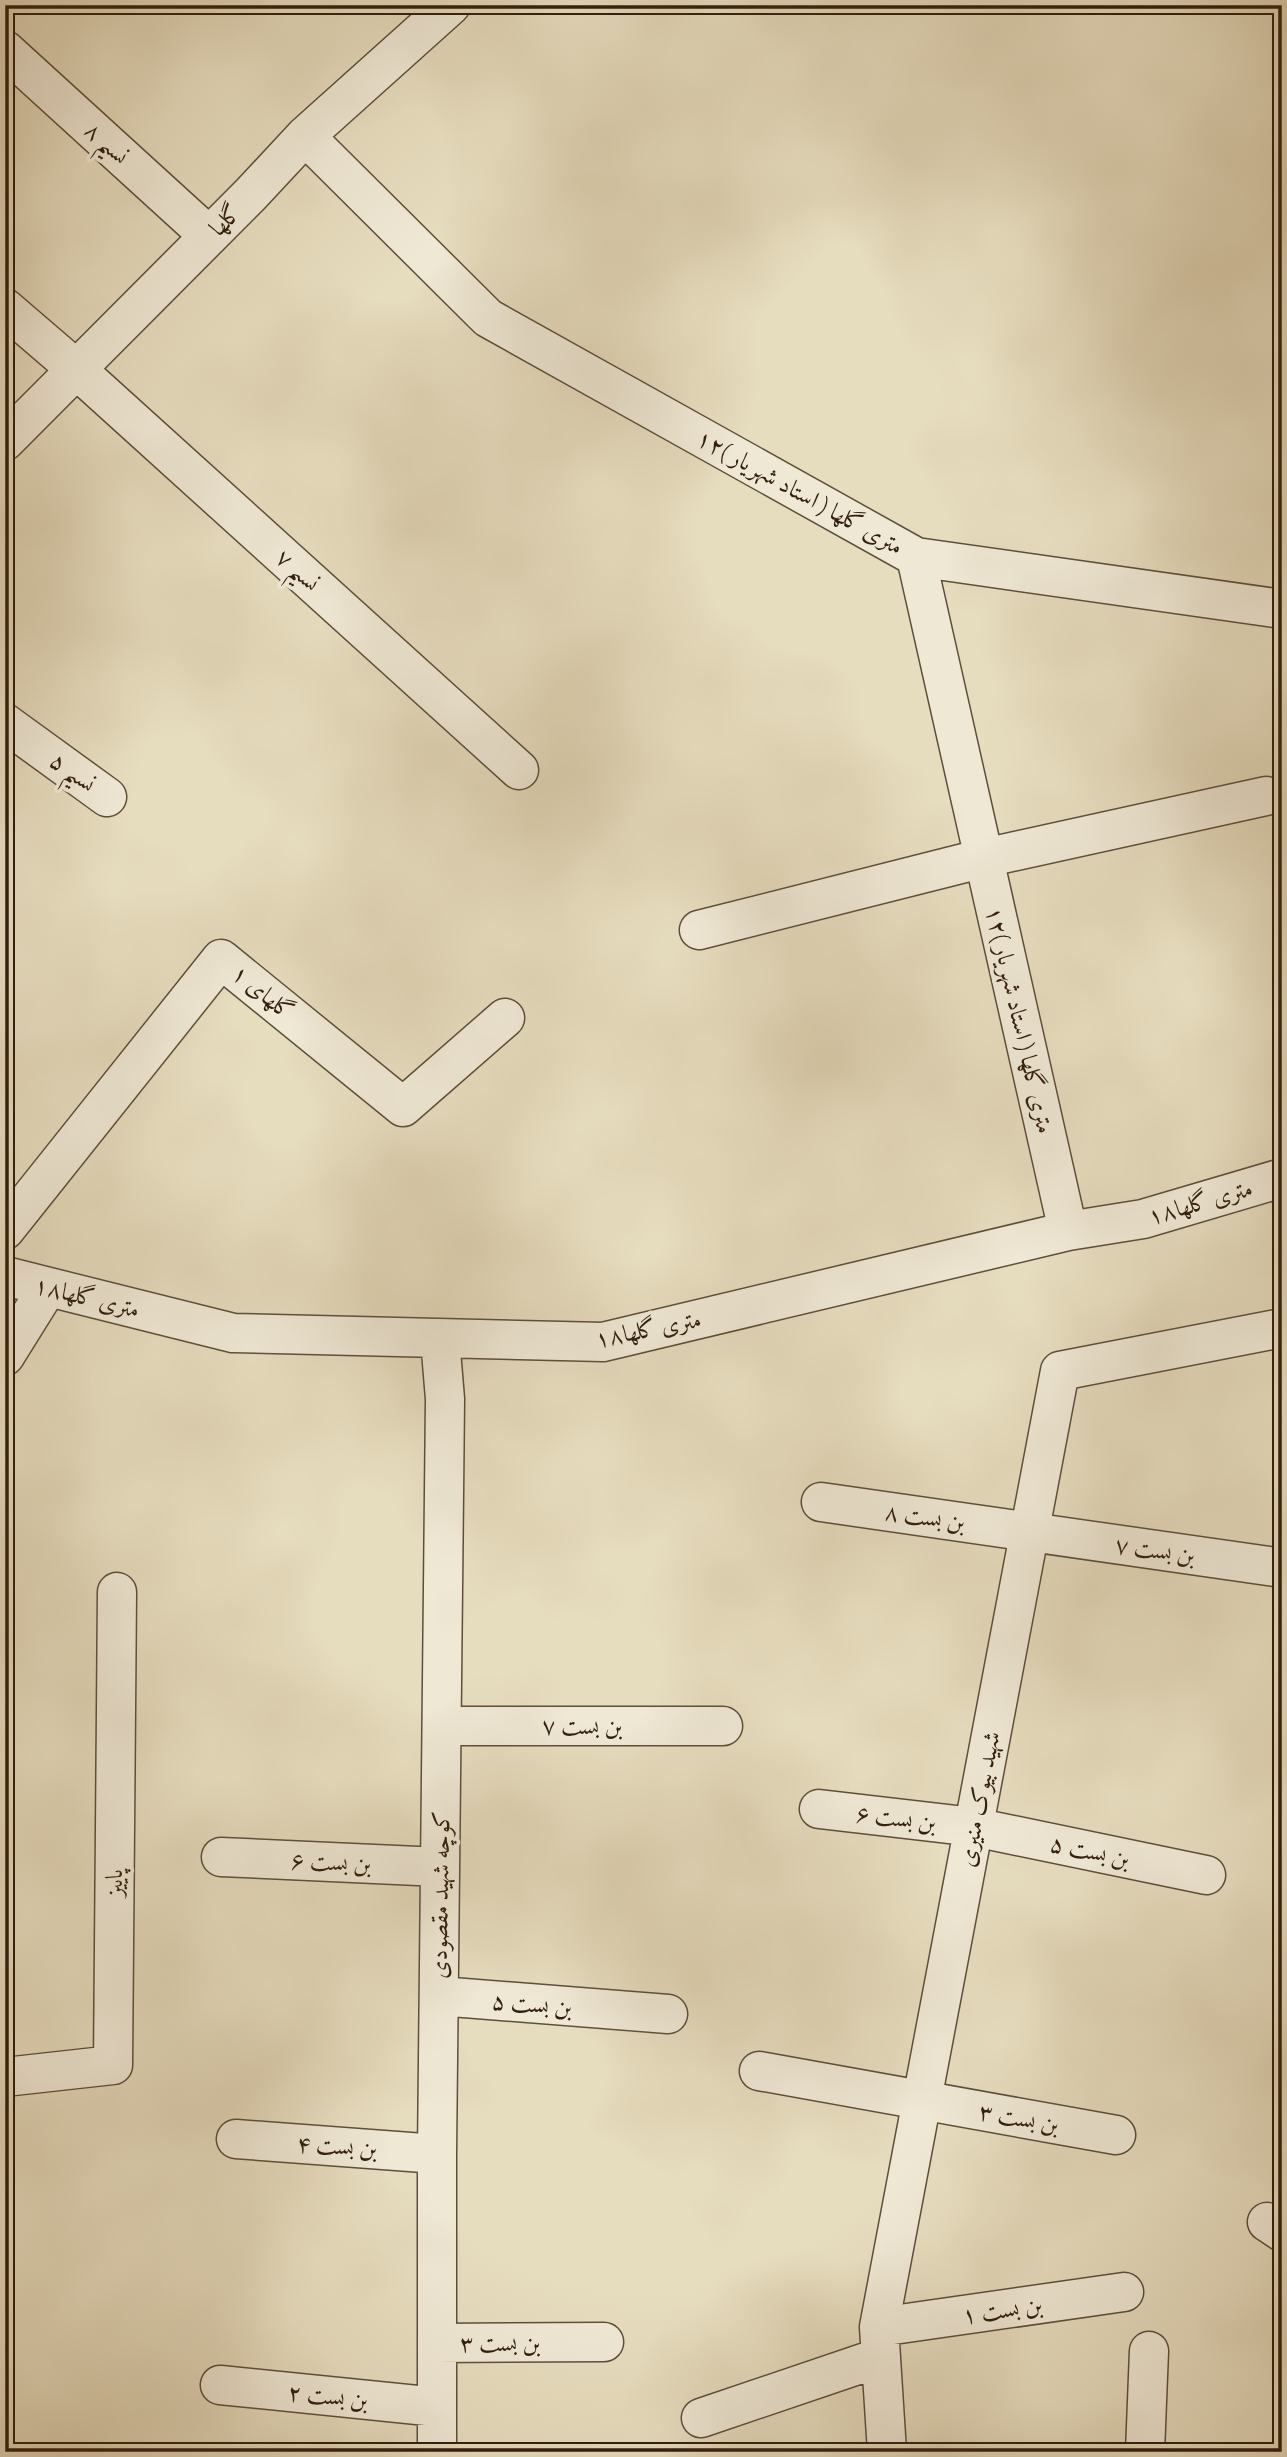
<svg xmlns="http://www.w3.org/2000/svg" width="1287" height="2457" font-family="'IM FELL English',Amiri,serif">
<style>
.lines{fill:none;stroke-linecap:round;stroke-linejoin:round}
.minor-casing{stroke:#5f4e3a;stroke-width:41}
.minor{stroke:#efe8d5;stroke-width:38}
.labels{text-anchor:middle;stroke-width:7;stroke-linejoin:round;paint-order:stroke}
.street-label{font-size:24px;fill:#321e0e;stroke:#efe8d5}
</style>
<rect width="100%" height="100%" fill="#e6dcbe"/>
<filter id="stains"><feTurbulence type="fractalNoise" baseFrequency=".00286" numOctaves="4"/><feColorMatrix values="0 0 0 0 .2 0 0 0 0 .09 0 0 0 0 .02 0 0 0 .5 -.17"/></filter>
<radialGradient id="worn" r=".72"><stop offset=".6" stop-color="#630" stop-opacity="0"/><stop offset="1" stop-color="#630" stop-opacity=".3"/></radialGradient>
<g class="lines">
<defs>
<path id="minor" d="M 5,50 L 209,236
M 305,136 L 488,318 L 916,557 L 1068,1231
M 5,308 L 76,369 L 519,770
M 5,441 L 251,194 L 305,136 L 451,5
M 916,557 L 1282,609
M 5,723 L 107,797
M 699,930 L 984,858 L 1266,796
M 5,1230 L 221,959 L 403,1107 L 505,1018
M 5,1276 L 233,1333 L 603,1342 L 1068,1231 L 1143,1219 L 1282,1178
M 5,1356 L 48,1287
M 821,1502 L 1282,1568
M 442,1726 L 723,1726
M 819,1809 L 974,1827 L 1206,1875
M 221,1857 L 440,1867
M 439,1996 L 668,2014
M 759,2071 L 1116,2135
M 5,2077 L 113,2065 L 117,1592
M 236,2139 L 437,2154
M 1267,2222 L 1282,2232
M 879,2327 L 1124,2292
M 437,2343 L 604,2342
M 220,2385 L 437,2407
M 701,2418 L 881,2357
M 437,2452 L 437,2154 L 445,1399 L 440,1339
M 887,2452 L 879,2327 L 1060,1371 L 1282,1328
M 1145,2452 L 1149,2351"/>
</defs>
<!-- minor casing -->
<use href="#minor" class="minor-casing"/>
<!-- minor -->
<use href="#minor" class="minor"/>
</g>
<g class="labels">
<!-- street labels -->
<g class="street-label">
<text transform="translate(107 143) rotate(42)" y="8">نسیم ۸</text>
<text transform="translate(225 220) rotate(-45)" y="8">گلها</text>
<text transform="translate(800 492) rotate(29)" y="8">۱۲متری گلها ( استاد شهریار )</text>
<text transform="translate(298 570) rotate(42)" y="8">نسیم ۷</text>
<text transform="translate(73 772) rotate(36)" y="8">نسیم ۵</text>
<text transform="translate(263 992) rotate(39)" y="8">گلهای ۱</text>
<text transform="translate(1020 1020) rotate(77)" y="8">۱۲متری گلها ( استاد شهریار )</text>
<text transform="translate(1200 1202) rotate(-16)" y="8">۱۸متری گلها</text>
<text transform="translate(87 1297) rotate(14)" y="8">۱۸متری گلها</text>
<text transform="translate(648 1329) rotate(-11)" y="8">۱۸متری گلها</text>
<text transform="translate(925 1517) rotate(8)" y="8">بن بست ۸</text>
<text transform="translate(1155 1550) rotate(8)" y="8">بن بست ۷</text>
<text x="582" y="1734">بن بست ۷</text>
<text transform="translate(979 1799) rotate(-79)" y="8">شهید بیوک منیری</text>
<text transform="translate(896 1818) rotate(7)" y="8">بن بست ۶</text>
<text transform="translate(1090 1851) rotate(12)" y="8">بن بست ۵</text>
<text transform="translate(331 1862) rotate(3)" y="8">بن بست ۶</text>
<text transform="translate(114 1883) rotate(-90)" y="8">پاییز</text>
<text transform="translate(440 1895) rotate(-89)" y="8">کوچه شهید مقصودی</text>
<text transform="translate(532 2004) rotate(5)" y="8">بن بست ۵</text>
<text transform="translate(1019 2118) rotate(10)" y="8">بن بست ۳</text>
<text transform="translate(337 2146) rotate(4)" y="8">بن بست ۴</text>
<text transform="translate(1002 2310) rotate(-8)" y="8">بن بست ۱</text>
<text x="500" y="2351">بن بست ۳</text>
<text transform="translate(328 2396) rotate(6)" y="8">بن بست ۲</text>
</g>
</g>
<!-- margin -->
<rect width="1287" height="2457" fill="none" stroke="#e6dcbe" stroke-width="28"/>
<rect x="7" y="7" width="1273" height="2443" fill="none" stroke="#321e0e" stroke-width="3.5"/>
<rect x="14" y="14" width="1259" height="2429" fill="none" stroke="#321e0e" stroke-width="2"/>
<rect width="100%" height="100%" filter="url(#stains)"/>
<rect width="100%" height="100%" fill="url(#worn)"/>
</svg>
